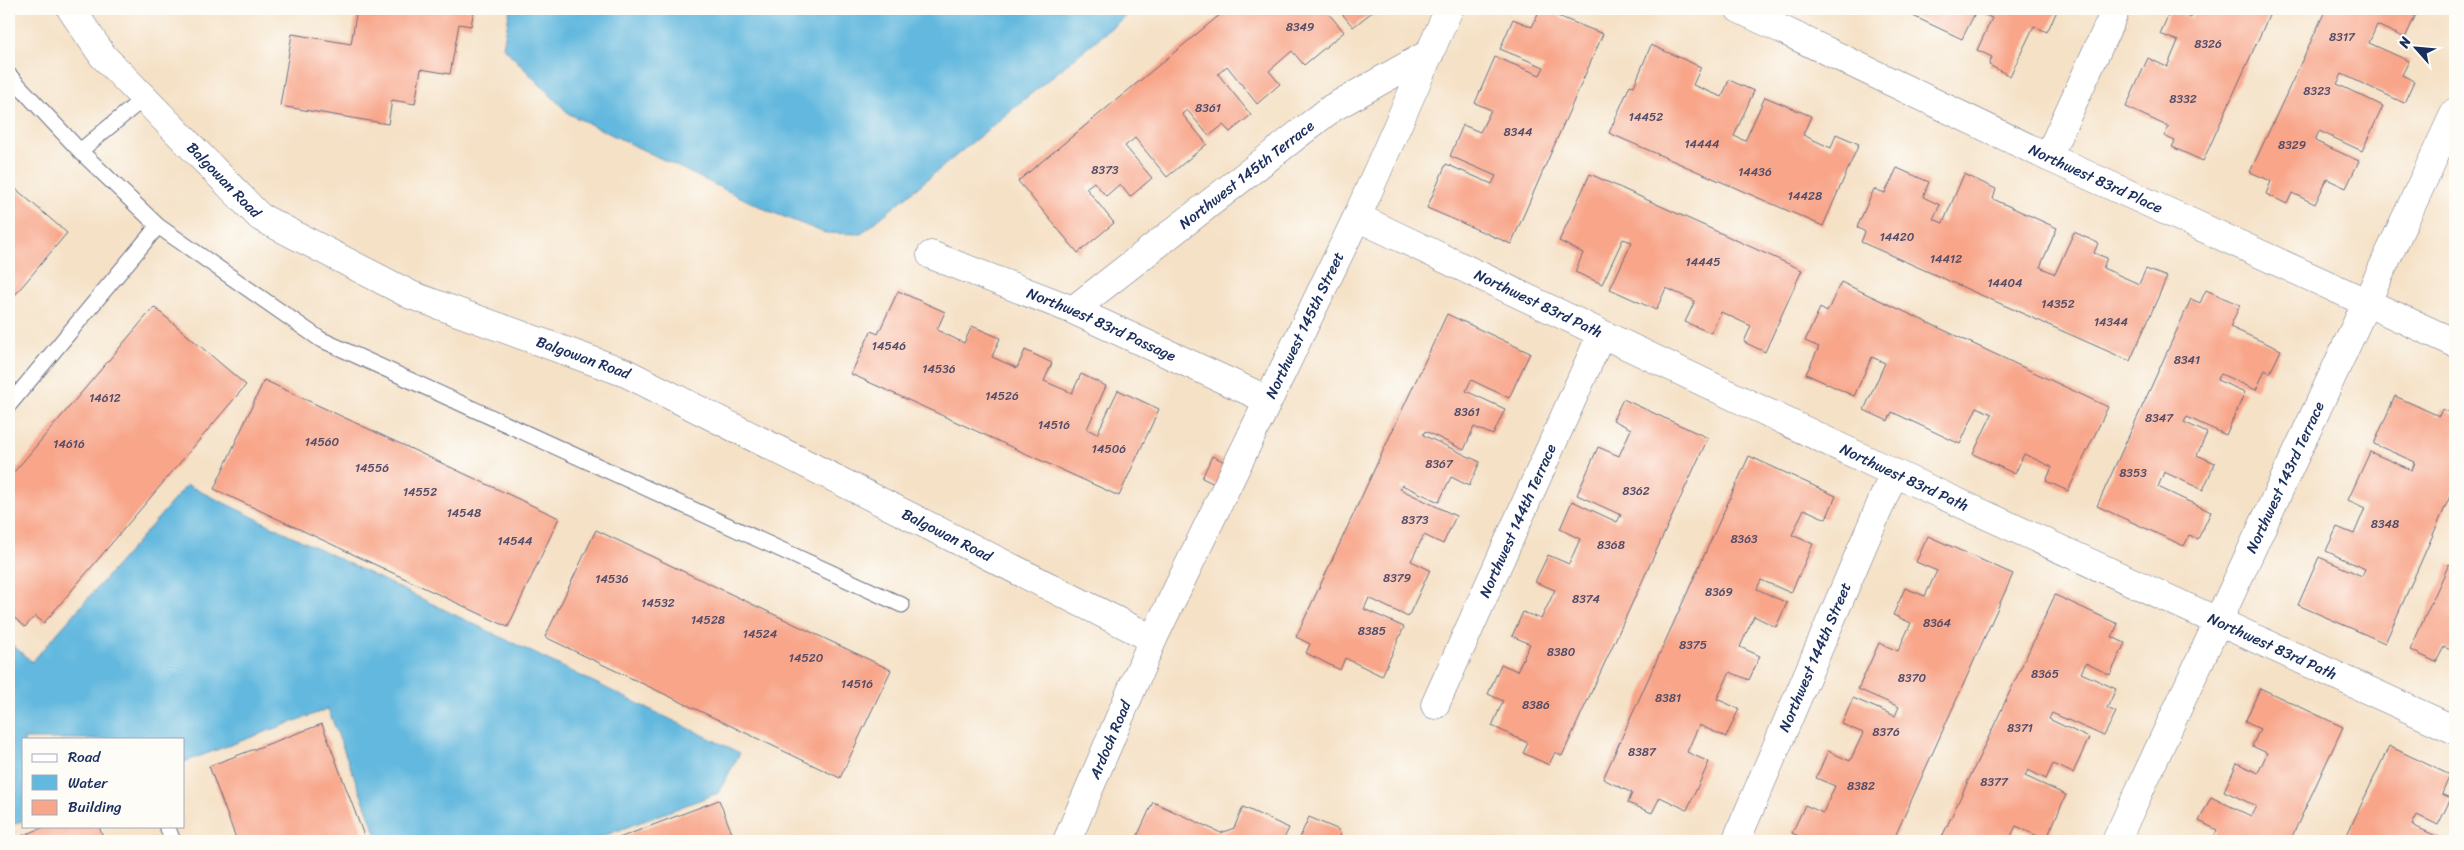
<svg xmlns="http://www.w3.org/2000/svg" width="2464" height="850" font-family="Sriracha,sans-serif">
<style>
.water{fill:#62b8de;stroke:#3e749e}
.building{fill:#f8a589}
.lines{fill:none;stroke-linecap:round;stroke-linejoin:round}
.lane-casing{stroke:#676d82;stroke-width:17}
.street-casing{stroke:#676d82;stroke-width:29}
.lane{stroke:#fff;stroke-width:15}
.street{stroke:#fff;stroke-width:28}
.labels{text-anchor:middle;stroke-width:4;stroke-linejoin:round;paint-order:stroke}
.number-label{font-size:12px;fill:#524c69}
.street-label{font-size:15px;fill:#1b2f5e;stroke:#fdfcf7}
</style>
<rect width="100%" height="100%" fill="#fdfcf7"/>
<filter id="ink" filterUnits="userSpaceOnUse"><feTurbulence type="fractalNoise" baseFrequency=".02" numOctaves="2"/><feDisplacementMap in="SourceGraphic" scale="10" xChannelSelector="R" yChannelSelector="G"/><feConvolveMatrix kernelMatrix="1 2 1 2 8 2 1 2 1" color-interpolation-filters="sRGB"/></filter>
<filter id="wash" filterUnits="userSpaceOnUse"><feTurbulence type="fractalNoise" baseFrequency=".0096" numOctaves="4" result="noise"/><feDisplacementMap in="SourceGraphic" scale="20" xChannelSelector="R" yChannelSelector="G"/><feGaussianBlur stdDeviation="1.12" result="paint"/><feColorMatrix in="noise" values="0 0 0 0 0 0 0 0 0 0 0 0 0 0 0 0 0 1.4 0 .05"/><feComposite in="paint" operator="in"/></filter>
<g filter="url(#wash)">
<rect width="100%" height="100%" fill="#f5e1c6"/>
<!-- water -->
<path class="water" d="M 510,9 L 1134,9 L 861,234 L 825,233 L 769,211 L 569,114 L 503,47 Z
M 187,485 L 740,753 L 718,793 L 590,841 L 379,841 L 328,709 L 184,762 L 184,739 L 24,739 L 24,820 L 9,826 L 9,642 L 32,662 Z"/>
<g id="blocks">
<!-- building -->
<path class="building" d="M 357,9 L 474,9 L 471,26 L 459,24 L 450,74 L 421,69 L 415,104 L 392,100 L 388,124 L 280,106 L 292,34 L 351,44 Z
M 1227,9 L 1325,9 L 1344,32 L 1304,65 L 1292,51 L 1269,71 L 1280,84 L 1257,104 L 1227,66 L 1218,74 L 1251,115 L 1230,132 L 1223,125 L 1209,136 L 1187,110 L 1182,114 L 1207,144 L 1167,177 L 1135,138 L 1125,146 L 1152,178 L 1130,197 L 1120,184 L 1106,196 L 1094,182 L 1086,188 L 1114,223 L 1078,253 L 1018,181 Z
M 1338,9 L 1376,9 L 1353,27 Z
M 1540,9 L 1603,34 L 1511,244 L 1427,208 L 1446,164 L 1492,184 L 1496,176 L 1450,156 L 1463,125 L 1480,132 L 1491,110 L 1475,103 L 1495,57 L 1540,75 L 1544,67 L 1500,49 L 1513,19 L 1532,27 Z
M 1917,9 L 2058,9 L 2047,32 L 2034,26 L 2010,76 L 1989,65 L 1992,57 L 1977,50 L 1992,18 L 1976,11 L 1962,39 L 1913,16 Z
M 2171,9 L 2191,18 L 2195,9 L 2272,9 L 2203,161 L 2172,147 L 2175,141 L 2164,136 L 2169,127 L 2126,107 L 2148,58 L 2167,67 L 2178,41 L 2160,34 Z
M 2326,9 L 2411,9 L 2417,12 L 2405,38 L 2377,25 L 2369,43 L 2409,61 L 2402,75 L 2414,81 L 2404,103 L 2342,74 L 2337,84 L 2383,106 L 2362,151 L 2319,131 L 2315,141 L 2359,161 L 2346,188 L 2327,179 L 2315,204 L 2292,193 L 2287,204 L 2266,194 L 2271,181 L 2250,172 Z
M 1651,45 L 1701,67 L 1693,85 L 1722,97 L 1729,80 L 1754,91 L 1734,136 L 1745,141 L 1765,97 L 1811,116 L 1803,135 L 1831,148 L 1836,134 L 1859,144 L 1823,226 L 1609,133 L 1630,85 L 1634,86 Z
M 1897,168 L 1929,182 L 1923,197 L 1940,205 L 1933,219 L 1943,223 L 1964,174 L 1996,189 L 1993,199 L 2057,228 L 2040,267 L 2055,274 L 2074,232 L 2098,243 L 2094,253 L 2107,258 L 2103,268 L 2139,284 L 2146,269 L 2167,277 L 2130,361 L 1861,242 L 1865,232 L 1857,227 L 1874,189 L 1885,193 Z
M 1590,174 L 1802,270 L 1765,352 L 1744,342 L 1751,326 L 1721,312 L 1711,333 L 1685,322 L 1695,301 L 1666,288 L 1656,310 L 1610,289 L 1632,242 L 1623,239 L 1602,284 L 1575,272 L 1583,253 L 1559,241 Z
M 9,183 L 67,233 L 9,302 Z
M 1841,282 L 2108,407 L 2068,491 L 2046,481 L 2052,467 L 2024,454 L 2015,474 L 1973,454 L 1992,414 L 1977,407 L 1960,444 L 1892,412 L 1888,421 L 1864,410 L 1885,363 L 1872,357 L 1854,396 L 1806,374 L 1819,347 L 1805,341 L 1820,308 L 1827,312 Z
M 2206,290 L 2240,305 L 2230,327 L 2281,350 L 2270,373 L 2265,370 L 2256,390 L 2221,374 L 2217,380 L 2245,392 L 2226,435 L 2187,417 L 2184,422 L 2207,433 L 2197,455 L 2215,463 L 2203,490 L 2164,472 L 2158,487 L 2211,512 L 2198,539 L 2189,536 L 2184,546 L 2097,506 L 2191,299 L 2200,303 Z
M 898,291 L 945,312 L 937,330 L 964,343 L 972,326 L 1000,338 L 992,357 L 1017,368 L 1025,350 L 1052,363 L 1044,381 L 1072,393 L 1081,374 L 1106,386 L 1087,429 L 1097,434 L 1118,390 L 1159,409 L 1119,496 L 851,374 L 871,331 L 878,334 Z
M 154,307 L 246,385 L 44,623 L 35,616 L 25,627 L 9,613 L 9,478 Z
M 1447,314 L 1530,353 L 1509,398 L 1471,380 L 1466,391 L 1505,409 L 1493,435 L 1474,427 L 1464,450 L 1425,431 L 1423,435 L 1480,462 L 1469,486 L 1451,477 L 1439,502 L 1402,485 L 1400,489 L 1456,516 L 1443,544 L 1424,535 L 1411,561 L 1430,570 L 1408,617 L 1369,598 L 1364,609 L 1404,627 L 1382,676 L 1345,658 L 1340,670 L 1306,653 L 1310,644 L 1296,637 Z
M 264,380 L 559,518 L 508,627 L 214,489 Z
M 2395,396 L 2439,416 L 2442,409 L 2455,415 L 2455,485 L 2385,643 L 2298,605 L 2319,557 L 2362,576 L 2365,569 L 2326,551 L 2337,527 L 2354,534 L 2365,508 L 2348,500 L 2370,452 L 2412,470 L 2415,462 L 2374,444 Z
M 1623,399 L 1708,438 L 1562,756 L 1555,752 L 1549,765 L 1523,753 L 1528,743 L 1492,726 L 1503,701 L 1488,694 L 1501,664 L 1517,671 L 1530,644 L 1512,636 L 1523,612 L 1541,619 L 1555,590 L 1535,582 L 1548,555 L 1569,564 L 1580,539 L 1560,529 L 1572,501 L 1617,522 L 1621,515 L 1577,495 L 1598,447 L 1619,456 L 1631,429 L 1613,420 Z
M 1212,456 L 1234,466 L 1223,488 L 1202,478 Z
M 1749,456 L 1836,496 L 1826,519 L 1804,509 L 1792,535 L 1813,544 L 1791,593 L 1761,580 L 1757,589 L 1787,603 L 1776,627 L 1754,616 L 1740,647 L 1760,656 L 1749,680 L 1730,672 L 1717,699 L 1739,709 L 1726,737 L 1699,725 L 1687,752 L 1709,762 L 1687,810 L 1660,797 L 1652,813 L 1628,803 L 1632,793 L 1603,779 Z
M 596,530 L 891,670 L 840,778 L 545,637 Z
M 1928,536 L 2013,574 L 1893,841 L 1809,841 L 1792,833 L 1805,805 L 1823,813 L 1835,786 L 1816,778 L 1828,751 L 1850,761 L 1863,733 L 1842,724 L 1853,698 L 1895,716 L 1899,707 L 1858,689 L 1879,643 L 1898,651 L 1911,623 L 1893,615 L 1905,588 L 1925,596 L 1937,571 L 1916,562 Z
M 2449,564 L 2455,567 L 2455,652 L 2444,647 L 2436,662 L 2410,650 Z
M 2055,595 L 2118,624 L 2112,637 L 2125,643 L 2110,675 L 2086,663 L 2081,673 L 2116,689 L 2107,708 L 2116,712 L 2104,736 L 2052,713 L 2049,719 L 2089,738 L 2073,773 L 2053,764 L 2046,779 L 2028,770 L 2025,776 L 2066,795 L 2046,840 L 2016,826 L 2010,839 L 2016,841 L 1940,841 Z
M 2260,688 L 2343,727 L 2290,841 L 2212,841 L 2217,830 L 2199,821 L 2211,797 L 2251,816 L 2256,806 L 2224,791 L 2237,763 L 2258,773 L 2267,753 L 2252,746 L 2260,729 L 2245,722 Z
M 322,724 L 366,841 L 237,841 L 209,766 Z
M 2389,746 L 2450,775 L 2442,794 L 2451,798 L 2438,825 L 2417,815 L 2412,825 L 2447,841 L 2344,841 Z
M 719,800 L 735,841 L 611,841 Z
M 1153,802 L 1221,833 L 1234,828 L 1243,807 L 1289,828 L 1283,841 L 1135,841 Z
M 1309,817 L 1339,830 L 1342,841 L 1298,841 Z
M 47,826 L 99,826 L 104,841 L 9,841 Z"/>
</g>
</g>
<g filter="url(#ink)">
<use href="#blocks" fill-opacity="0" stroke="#676d82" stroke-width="1"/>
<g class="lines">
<defs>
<path id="lane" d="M 9,75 L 80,151
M 144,98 L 80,151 L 158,226 L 320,339 L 902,605
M 9,405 L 158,226
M 167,826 L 173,841"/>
<g id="street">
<path id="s1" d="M 71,9 L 103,56 L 260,217 L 411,295 L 626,373 L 1153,639"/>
<path id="s2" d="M 1739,9 L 2048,157 L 2455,343"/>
<path d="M 2048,157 L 2116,9"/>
<path id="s3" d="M 1357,217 L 1894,473 L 2455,730"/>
<path id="s4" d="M 931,255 L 1073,310 L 1268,400"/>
<path id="s5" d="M 1073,310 L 1332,108 L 1430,53"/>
<path id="s6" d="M 1435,705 L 1601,335"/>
<path id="s7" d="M 1067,841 L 1153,639 L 1357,217 L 1449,9"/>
<path id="s8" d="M 1736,841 L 1894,473"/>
<path id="s9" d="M 2116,841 L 2455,112"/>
</g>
</defs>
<!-- lane casing -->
<use href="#lane" class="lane-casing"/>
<!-- street casing -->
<use href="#street" class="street-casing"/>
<!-- lane -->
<use href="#lane" class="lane"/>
<!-- street -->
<use href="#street" class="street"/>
</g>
</g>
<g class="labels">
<!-- number labels -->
<g class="number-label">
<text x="1300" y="31">8349</text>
<text x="2342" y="41">8317</text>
<text x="2208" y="48">8326</text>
<text x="2317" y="95">8323</text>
<text x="2183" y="103">8332</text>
<text x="1208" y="112">8361</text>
<text x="1646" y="121">14452</text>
<text x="1518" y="136">8344</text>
<text x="1702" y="148">14444</text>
<text x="2292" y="149">8329</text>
<text x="1105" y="174">8373</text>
<text x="1755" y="176">14436</text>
<text x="1805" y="200">14428</text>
<text x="1897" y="241">14420</text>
<text x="1946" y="263">14412</text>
<text x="1703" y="266">14445</text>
<text x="2005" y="287">14404</text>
<text x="2058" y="308">14352</text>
<text x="2111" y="326">14344</text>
<text x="889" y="350">14546</text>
<text x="2187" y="364">8341</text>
<text x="939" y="373">14536</text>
<text x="1002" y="400">14526</text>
<text x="105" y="402">14612</text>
<text x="1467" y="416">8361</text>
<text x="2159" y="422">8347</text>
<text x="1054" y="429">14516</text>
<text x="322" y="446">14560</text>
<text x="69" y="448">14616</text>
<text x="1109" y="453">14506</text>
<text x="1439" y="468">8367</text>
<text x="372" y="472">14556</text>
<text x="2133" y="477">8353</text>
<text x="1636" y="495">8362</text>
<text x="420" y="496">14552</text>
<text x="464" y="517">14548</text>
<text x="1415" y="524">8373</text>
<text x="2385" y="528">8348</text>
<text x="1744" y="543">8363</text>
<text x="515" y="545">14544</text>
<text x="1611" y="549">8368</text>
<text x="1397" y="582">8379</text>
<text x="612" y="583">14536</text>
<text x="1719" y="596">8369</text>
<text x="1586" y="603">8374</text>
<text x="658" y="607">14532</text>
<text x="708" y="624">14528</text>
<text x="1937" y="627">8364</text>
<text x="1372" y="635">8385</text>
<text x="760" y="638">14524</text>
<text x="1693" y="649">8375</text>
<text x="1561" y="656">8380</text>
<text x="806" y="662">14520</text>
<text x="2045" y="678">8365</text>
<text x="1912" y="682">8370</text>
<text x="857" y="688">14516</text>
<text x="1668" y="702">8381</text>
<text x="1536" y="709">8386</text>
<text x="2020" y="732">8371</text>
<text x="1886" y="736">8376</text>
<text x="1642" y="756">8387</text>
<text x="1994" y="786">8377</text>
<text x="1861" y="790">8382</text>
</g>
<!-- street labels -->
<g class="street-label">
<text dy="5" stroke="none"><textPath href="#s5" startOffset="220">Northwest 145th Terrace</textPath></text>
<text dy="5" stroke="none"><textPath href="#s1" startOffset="230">Balgowan Road</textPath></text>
<text dy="5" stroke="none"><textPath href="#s2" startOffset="395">Northwest 83rd Place</textPath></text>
<text dy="5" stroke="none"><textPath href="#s3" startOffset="201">Northwest 83rd Path</textPath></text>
<text dy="5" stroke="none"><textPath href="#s4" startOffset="184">Northwest 83rd Passage</textPath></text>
<text dy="5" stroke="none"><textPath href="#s7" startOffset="568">Northwest 145th Street</textPath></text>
<text dy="5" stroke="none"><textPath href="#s1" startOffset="635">Balgowan Road</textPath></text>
<text dy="5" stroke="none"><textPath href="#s3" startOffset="606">Northwest 83rd Path</textPath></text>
<text dy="5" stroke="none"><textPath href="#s9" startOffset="401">Northwest 143rd Terrace</textPath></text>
<text dy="5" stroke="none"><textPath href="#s6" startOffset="202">Northwest 144th Terrace</textPath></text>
<text dy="5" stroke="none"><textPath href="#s1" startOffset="1040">Balgowan Road</textPath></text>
<text dy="5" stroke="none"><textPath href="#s3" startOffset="1011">Northwest 83rd Path</textPath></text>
<text dy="5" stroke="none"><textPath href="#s8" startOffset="200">Northwest 144th Street</textPath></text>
<text dy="5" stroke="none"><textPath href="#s7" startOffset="110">Ardoch Road</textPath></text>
</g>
</g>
<!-- margin -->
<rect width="2464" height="850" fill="none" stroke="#fdfcf7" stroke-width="30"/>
<!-- legend -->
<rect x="22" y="738" width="162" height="90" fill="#fdfcf7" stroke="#a3aaba"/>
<rect x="32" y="754" width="25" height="8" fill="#ffffff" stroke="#a3aaba"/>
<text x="68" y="762" font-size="15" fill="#1b2f5e">Road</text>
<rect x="32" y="775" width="25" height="15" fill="#62b8de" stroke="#a3aaba"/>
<text x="68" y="788" font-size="15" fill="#1b2f5e">Water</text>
<rect x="32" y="800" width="25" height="15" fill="#f8a589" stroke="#a3aaba"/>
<text x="68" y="812" font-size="15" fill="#1b2f5e">Building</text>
<!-- north arrow -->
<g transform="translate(2416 48) rotate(297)" stroke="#fdfcf7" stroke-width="4" paint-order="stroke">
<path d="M0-4L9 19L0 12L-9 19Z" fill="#1b2f5e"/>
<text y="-8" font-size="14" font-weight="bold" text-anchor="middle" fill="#1b2f5e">N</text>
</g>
</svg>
